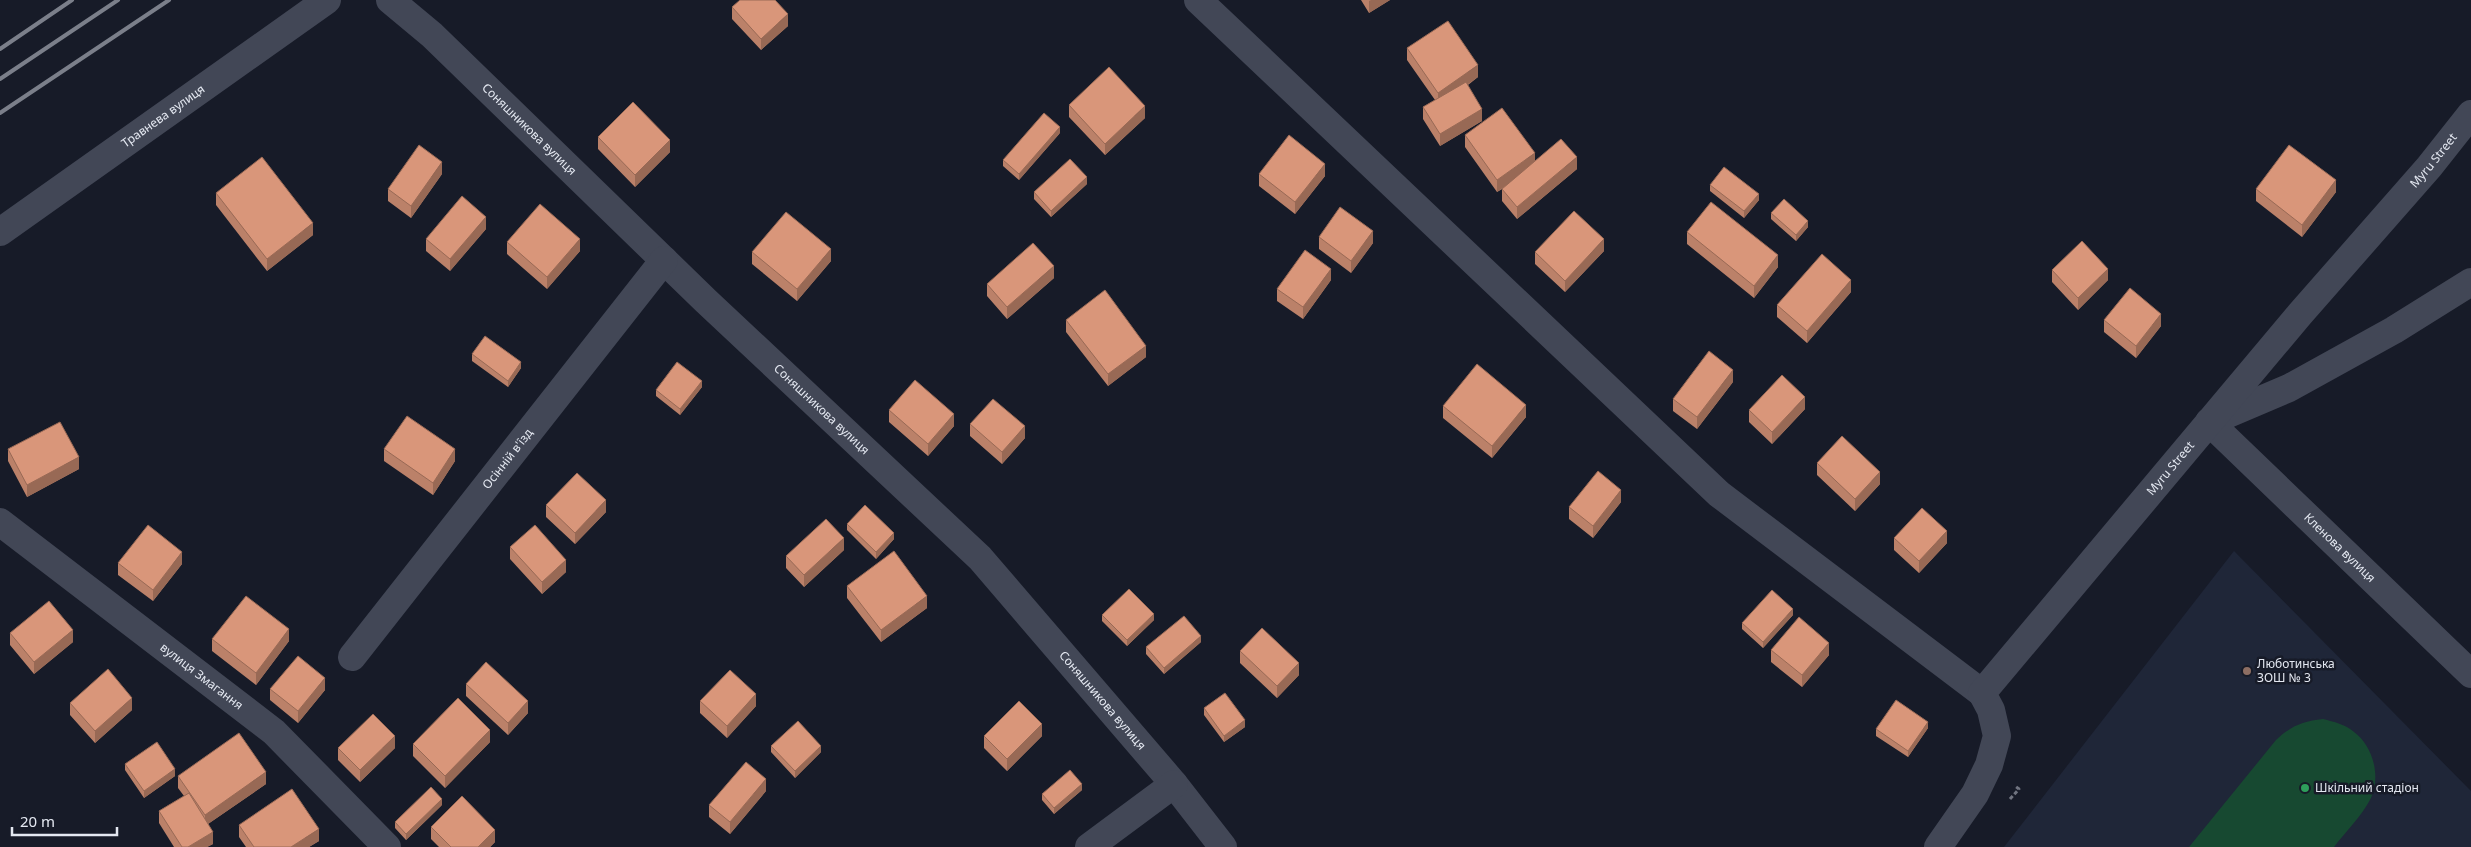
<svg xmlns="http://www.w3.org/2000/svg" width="2471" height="847" font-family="'Noto Sans',sans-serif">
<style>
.built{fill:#1f2638}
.green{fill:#174931}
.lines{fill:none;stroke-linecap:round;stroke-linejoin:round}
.path{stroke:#707480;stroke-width:3;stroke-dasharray:4 2.5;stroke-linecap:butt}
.street{stroke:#424756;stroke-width:28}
.rail{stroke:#7b7f8a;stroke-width:4}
.wall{fill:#bb8169}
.shaded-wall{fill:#986955}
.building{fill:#d9967a;stroke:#986955}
.education-dot{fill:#8d6e63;stroke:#171b28;stroke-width:2}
.leisure-dot{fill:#2e9e5b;stroke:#171b28;stroke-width:2}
.labels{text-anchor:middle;stroke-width:5;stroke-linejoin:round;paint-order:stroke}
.street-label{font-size:12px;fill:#e4e8f1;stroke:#171b28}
.poi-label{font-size:12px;fill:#e4e8f1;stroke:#171b28;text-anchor:start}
</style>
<rect width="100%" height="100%" fill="#171b28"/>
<!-- built -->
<path class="built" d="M 2234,551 L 2471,791 L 2471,847 L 2004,847 Z"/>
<!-- green -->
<path class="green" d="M 2323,719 C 2334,722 2345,724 2354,732 C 2373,746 2381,776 2371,798 C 2362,816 2346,831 2334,847 L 2189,847 L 2276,740 C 2291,726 2303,721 2323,719 Z"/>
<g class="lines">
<!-- path -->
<path class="path" d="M 2010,799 L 2019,789 L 2015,786"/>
<!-- street -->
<g class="street">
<path id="s1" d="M 390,0 L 432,35 L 706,301 L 980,558 L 1174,784 L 1223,847"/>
<path d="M 1198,0 L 1719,494 L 1982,693"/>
<path id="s2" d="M 0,232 L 327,0"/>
<path id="s3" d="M 2471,282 L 2394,330 L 2289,388 L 2209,422 L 2471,674"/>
<path id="s4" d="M 0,522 L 274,732 L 387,847"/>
<path id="s5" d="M 352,657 L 664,260"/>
<path d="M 1089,847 L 1174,784"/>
<path id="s6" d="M 1938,847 L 1975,794 L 1989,765 L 1997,736 L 1991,710 L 1982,693 L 2300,314 L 2429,167 L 2471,114"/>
</g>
<!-- rail -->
<path class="rail" d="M 0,49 L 72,0
M 0,79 L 118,0
M 0,113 L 169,0"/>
</g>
<!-- wall -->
<path class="wall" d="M 1361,0 L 1390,0 L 1369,13 Z
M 732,7 L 788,26 L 761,50 L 732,19 Z
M 1407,48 L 1478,77 L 1468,85 L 1482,121 L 1440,146 L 1423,119 L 1423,107 L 1435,100 L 1407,60 Z
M 1069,105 L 1145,118 L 1105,155 L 1069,117 Z
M 1060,133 L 1019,180 L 1003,166 L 1003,160 Z
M 1465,135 L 1535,162 L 1577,169 L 1517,219 L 1502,201 L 1502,189 L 1504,188 L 1497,192 L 1465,147 Z
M 598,137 L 670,152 L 635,187 L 598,149 Z
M 442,174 L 411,218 L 388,201 L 388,189 Z
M 1259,174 L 1325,176 L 1295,214 L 1259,186 Z
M 1087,184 L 1051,217 L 1034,199 L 1034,192 Z
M 1710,185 L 1759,200 L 1744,218 L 1710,191 Z
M 2256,189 L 2336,192 L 2302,237 L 2256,201 Z
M 216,193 L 313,235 L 267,271 L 216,205 Z
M 1771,213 L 1808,227 L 1796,241 L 1771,219 Z
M 486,229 L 450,271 L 426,251 L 426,239 Z
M 1687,232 L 1778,267 L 1754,298 L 1687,244 Z
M 1319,237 L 1373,243 L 1351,273 L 1319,249 Z
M 507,242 L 580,251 L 547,289 L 507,254 Z
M 1604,251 L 1565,292 L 1535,264 L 1535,252 Z
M 752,252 L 831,261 L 797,301 L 752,264 Z
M 2052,270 L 2108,280 L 2078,310 L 2052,282 Z
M 1054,278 L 1007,319 L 987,296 L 987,284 Z
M 1331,280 L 1303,319 L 1277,301 L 1277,289 Z
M 1851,292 L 1807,343 L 1777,317 L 1777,305 Z
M 1066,320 L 1146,357 L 1108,386 L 1066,332 Z
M 2104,320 L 2161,326 L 2136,358 L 2104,332 Z
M 472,354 L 521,368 L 508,387 L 472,361 Z
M 1733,382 L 1697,429 L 1673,411 L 1673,399 Z
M 702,387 L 680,415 L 656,396 L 656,390 Z
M 1443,406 L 1526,417 L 1492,458 L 1443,418 Z
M 1805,409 L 1772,444 L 1749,422 L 1749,410 Z
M 889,410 L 954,426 L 928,456 L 889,422 Z
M 970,424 L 1025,438 L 1002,464 L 970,436 Z
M 8,449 L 79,469 L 27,497 L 8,461 Z
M 384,449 L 455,461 L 433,495 L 384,461 Z
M 1817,463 L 1880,484 L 1855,511 L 1817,475 Z
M 1621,502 L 1593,538 L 1569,519 L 1569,507 Z
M 546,505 L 606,512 L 575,544 L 546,517 Z
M 847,524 L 894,539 L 876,559 L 847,530 Z
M 1894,538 L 1947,543 L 1919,573 L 1894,550 Z
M 510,547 L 566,572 L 542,594 L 510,559 Z
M 844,550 L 804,587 L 786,568 L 786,556 Z
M 118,563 L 182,564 L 153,601 L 118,575 Z
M 847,586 L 927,608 L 881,642 L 847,598 Z
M 1102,615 L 1154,620 L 1127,646 L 1102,621 Z
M 1793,615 L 1763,648 L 1742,629 L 1742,623 Z
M 10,633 L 73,642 L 34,674 L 10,645 Z
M 212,639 L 289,641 L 256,685 L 212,651 Z
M 1201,642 L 1164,674 L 1146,654 L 1146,647 Z
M 1771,650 L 1829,655 L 1802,687 L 1771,662 Z
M 1240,651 L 1299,675 L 1277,698 L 1240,663 Z
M 466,684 L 528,713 L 508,735 L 466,696 Z
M 270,689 L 325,690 L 298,723 L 270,700 Z
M 700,701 L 756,706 L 727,738 L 700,713 Z
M 70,703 L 132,710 L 95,743 L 70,715 Z
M 1204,708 L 1245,727 L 1224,742 L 1204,715 Z
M 1928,728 L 1908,757 L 1876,736 L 1876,729 Z
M 984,736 L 1042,736 L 1007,771 L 984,748 Z
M 490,742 L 445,788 L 413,756 L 413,744 Z
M 771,746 L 821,752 L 795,778 L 771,752 Z
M 338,748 L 395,748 L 360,782 L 338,760 Z
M 125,764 L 175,776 L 144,798 L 125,770 Z
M 178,776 L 266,784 L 208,824 L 213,844 L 207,847 L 174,847 L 159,823 L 159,811 L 184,796 L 178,788 Z
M 1082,790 L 1054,814 L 1042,800 L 1042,794 Z
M 766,791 L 730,834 L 709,817 L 709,805 Z
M 442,805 L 406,840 L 395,828 L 395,822 Z
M 239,825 L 319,841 L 309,847 L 246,847 L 239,837 Z
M 431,827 L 495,842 L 490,847 L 439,847 L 431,839 Z"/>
<!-- shaded-wall -->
<path class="shaded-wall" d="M 1371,0 L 1390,0 L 1369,13 L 1369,1 Z
M 788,14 L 788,26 L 761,50 L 761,39 Z
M 1478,65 L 1478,77 L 1438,105 L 1438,93 Z
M 1145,106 L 1145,118 L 1105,155 L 1105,144 Z
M 1482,109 L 1482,121 L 1440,146 L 1440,134 Z
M 1060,127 L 1060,133 L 1019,180 L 1019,174 Z
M 670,140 L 670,152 L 635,187 L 635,175 Z
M 1535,153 L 1535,165 L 1497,192 L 1497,180 Z
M 1577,157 L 1577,169 L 1517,219 L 1517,207 Z
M 442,162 L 442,174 L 411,218 L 411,206 Z
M 1325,164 L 1325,176 L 1295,214 L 1295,202 Z
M 1087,177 L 1087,184 L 1051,217 L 1051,211 Z
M 2336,180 L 2336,192 L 2302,237 L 2302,225 Z
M 1759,194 L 1759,200 L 1744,218 L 1744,211 Z
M 486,217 L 486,229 L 450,271 L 450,259 Z
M 1808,221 L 1808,227 L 1796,241 L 1796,235 Z
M 313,223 L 313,235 L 267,271 L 267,259 Z
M 1373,231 L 1373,243 L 1351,273 L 1351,261 Z
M 580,239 L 580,251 L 547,289 L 547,277 Z
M 1604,239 L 1604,251 L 1565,292 L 1565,281 Z
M 831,249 L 831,261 L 797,301 L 797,289 Z
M 1778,255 L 1778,267 L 1754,298 L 1754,286 Z
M 1054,266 L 1054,278 L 1007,319 L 1007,307 Z
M 1331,269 L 1331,280 L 1303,319 L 1303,307 Z
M 2108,269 L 2108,280 L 2078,310 L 2078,298 Z
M 1851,280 L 1851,292 L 1807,343 L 1807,331 Z
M 2161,314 L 2161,326 L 2136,358 L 2136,346 Z
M 1146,346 L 1146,357 L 1108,386 L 1108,374 Z
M 521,362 L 521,368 L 508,387 L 508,381 Z
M 1733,370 L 1733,382 L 1697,429 L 1697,417 Z
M 702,381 L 702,387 L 680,415 L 680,409 Z
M 1805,397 L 1805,409 L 1772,444 L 1772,432 Z
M 1526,405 L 1526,417 L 1492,458 L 1492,446 Z
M 954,414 L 954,426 L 928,456 L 928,444 Z
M 1025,426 L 1025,438 L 1002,464 L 1002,452 Z
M 455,449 L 455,461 L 433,495 L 433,483 Z
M 79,457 L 79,469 L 27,497 L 27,485 Z
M 1880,472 L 1880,484 L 1855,511 L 1855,499 Z
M 1621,490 L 1621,502 L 1593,538 L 1593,526 Z
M 606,500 L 606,512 L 575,544 L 575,533 Z
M 1947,531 L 1947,543 L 1919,573 L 1919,561 Z
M 894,533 L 894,539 L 876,559 L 876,552 Z
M 844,538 L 844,550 L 804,587 L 804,575 Z
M 182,552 L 182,564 L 153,601 L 153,590 Z
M 566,560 L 566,572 L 542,594 L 542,582 Z
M 927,596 L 927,608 L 881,642 L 881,630 Z
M 1793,609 L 1793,615 L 1763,648 L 1763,642 Z
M 1154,614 L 1154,620 L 1127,646 L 1127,640 Z
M 289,629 L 289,641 L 256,685 L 256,673 Z
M 73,630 L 73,642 L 34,674 L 34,662 Z
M 1201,636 L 1201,642 L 1164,674 L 1164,668 Z
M 1829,643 L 1829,655 L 1802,687 L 1802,675 Z
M 1299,663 L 1299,675 L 1277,698 L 1277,686 Z
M 325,678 L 325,690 L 298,723 L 298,711 Z
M 756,694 L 756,706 L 727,738 L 727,726 Z
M 132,698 L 132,710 L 95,743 L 95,731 Z
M 528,701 L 528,713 L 508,735 L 508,723 Z
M 1245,720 L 1245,727 L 1224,742 L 1224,736 Z
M 1928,722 L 1928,728 L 1908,757 L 1908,751 Z
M 1042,724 L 1042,736 L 1007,771 L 1007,759 Z
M 490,730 L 490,742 L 445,788 L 445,776 Z
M 395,736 L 395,748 L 360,782 L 360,770 Z
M 821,746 L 821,752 L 795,778 L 795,771 Z
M 175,769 L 175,776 L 144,798 L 144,791 Z
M 266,772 L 266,784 L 205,826 L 205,815 Z
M 766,779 L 766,791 L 730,834 L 730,822 Z
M 1082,784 L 1082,790 L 1054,814 L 1054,808 Z
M 442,799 L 442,805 L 406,840 L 406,834 Z
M 319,829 L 319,841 L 309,847 L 291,847 Z
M 495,830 L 495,842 L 490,847 L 478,847 Z
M 213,832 L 213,844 L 207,847 L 188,847 Z"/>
<!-- building -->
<path class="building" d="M 740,0 L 775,0 L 788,14 L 761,39 L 732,7 Z
M 1448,21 L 1478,65 L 1438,93 L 1407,48 Z
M 1109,67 L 1145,106 L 1105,144 L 1069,105 Z
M 1466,82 L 1482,109 L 1440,134 L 1423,107 Z
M 633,102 L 670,140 L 635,175 L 598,137 Z
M 1502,108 L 1535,153 L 1497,180 L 1465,135 Z
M 1044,113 L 1060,127 L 1019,174 L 1003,160 Z
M 1289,135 L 1325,164 L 1295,202 L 1259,174 Z
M 1561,139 L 1577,157 L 1517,207 L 1502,189 Z
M 419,145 L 442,162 L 411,206 L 388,189 Z
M 2289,145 L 2336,180 L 2302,225 L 2256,189 Z
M 262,157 L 313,223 L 267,259 L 216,193 Z
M 1070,159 L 1087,177 L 1051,211 L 1034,192 Z
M 1724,167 L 1759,194 L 1744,211 L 1710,185 Z
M 462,196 L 486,217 L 450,259 L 426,239 Z
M 1784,199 L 1808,221 L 1796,235 L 1771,213 Z
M 1711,202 L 1778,255 L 1754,286 L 1687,232 Z
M 540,204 L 580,239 L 547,277 L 507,242 Z
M 1340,207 L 1373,231 L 1351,261 L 1319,237 Z
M 1574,211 L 1604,239 L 1565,281 L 1535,252 Z
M 786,212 L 831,249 L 797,289 L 752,252 Z
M 2082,241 L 2108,269 L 2078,298 L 2052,270 Z
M 1033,243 L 1054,266 L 1007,307 L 987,284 Z
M 1305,250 L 1331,269 L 1303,307 L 1277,289 Z
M 1822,254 L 1851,280 L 1807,331 L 1777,305 Z
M 2130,288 L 2161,314 L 2136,346 L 2104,320 Z
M 1105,290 L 1146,346 L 1108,374 L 1066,320 Z
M 485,336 L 521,362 L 508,381 L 472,354 Z
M 1709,351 L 1733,370 L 1697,417 L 1673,399 Z
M 677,362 L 702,381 L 680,409 L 656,390 Z
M 1477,364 L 1526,405 L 1492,446 L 1443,406 Z
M 1782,375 L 1805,397 L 1772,432 L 1749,410 Z
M 915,380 L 954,414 L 928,444 L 889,410 Z
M 993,399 L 1025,426 L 1002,452 L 970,424 Z
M 407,416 L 455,449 L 433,483 L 384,449 Z
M 60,422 L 79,457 L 27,485 L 8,449 Z
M 1842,436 L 1880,472 L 1855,499 L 1817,463 Z
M 1598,471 L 1621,490 L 1593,526 L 1569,507 Z
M 577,473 L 606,500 L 575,533 L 546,505 Z
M 865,505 L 894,533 L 876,552 L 847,524 Z
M 1922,508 L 1947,531 L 1919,561 L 1894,538 Z
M 826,519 L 844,538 L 804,575 L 786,556 Z
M 148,525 L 182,552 L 153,590 L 118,563 Z
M 535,525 L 566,560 L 542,582 L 510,547 Z
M 894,551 L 927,596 L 881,630 L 847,586 Z
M 1129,589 L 1154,614 L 1127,640 L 1102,615 Z
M 1772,590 L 1793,609 L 1763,642 L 1742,623 Z
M 246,596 L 289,629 L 256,673 L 212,639 Z
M 49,601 L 73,630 L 34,662 L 10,633 Z
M 1184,616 L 1201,636 L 1164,668 L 1146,647 Z
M 1799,617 L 1829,643 L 1802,675 L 1771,650 Z
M 1262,628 L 1299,663 L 1277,686 L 1240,651 Z
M 298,656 L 325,678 L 298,711 L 270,689 Z
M 486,662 L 528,701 L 508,723 L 466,684 Z
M 108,669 L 132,698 L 95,731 L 70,703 Z
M 730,670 L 756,694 L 727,726 L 700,701 Z
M 1225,693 L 1245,720 L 1224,736 L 1204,708 Z
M 458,698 L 490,730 L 445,776 L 413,744 Z
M 1896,700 L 1928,722 L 1908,751 L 1876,729 Z
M 1019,701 L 1042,724 L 1007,759 L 984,736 Z
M 373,714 L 395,736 L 360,770 L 338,748 Z
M 798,721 L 821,746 L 795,771 L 771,746 Z
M 239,733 L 266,772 L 205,815 L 178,776 Z
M 157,742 L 175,769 L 144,791 L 125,764 Z
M 746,762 L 766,779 L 730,822 L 709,805 Z
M 1070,770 L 1082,784 L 1054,808 L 1042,794 Z
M 431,787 L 442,799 L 406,834 L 395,822 Z
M 292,789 L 319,829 L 291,847 L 254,847 L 239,825 Z
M 189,793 L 213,832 L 188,847 L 182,847 L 159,811 Z
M 462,796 L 495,830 L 478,847 L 451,847 L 431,827 Z"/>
<!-- markers -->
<circle class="education-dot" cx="2247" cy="671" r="5"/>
<circle class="leisure-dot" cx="2305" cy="788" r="5"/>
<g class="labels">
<!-- street labels -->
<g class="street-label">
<text dy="4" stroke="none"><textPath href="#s2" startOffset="200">Травнева вулиця</textPath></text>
<text dy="4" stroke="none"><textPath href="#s1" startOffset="190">Соняшникова вулиця</textPath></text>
<text dy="4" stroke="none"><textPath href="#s6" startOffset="871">Myru Street</textPath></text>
<text dy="4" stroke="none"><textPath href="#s1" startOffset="595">Соняшникова вулиця</textPath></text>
<text dy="4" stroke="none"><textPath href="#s5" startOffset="252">Осінній в'їзд</textPath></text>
<text dy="4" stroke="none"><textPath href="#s6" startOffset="466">Myru Street</textPath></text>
<text dy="4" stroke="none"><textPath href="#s3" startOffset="479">Кленова вулиця</textPath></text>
<text dy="4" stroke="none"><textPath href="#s4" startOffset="254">вулиця Змагання</textPath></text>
<text dy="4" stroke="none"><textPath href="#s1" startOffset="1000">Соняшникова вулиця</textPath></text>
</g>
<!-- poi labels -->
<g class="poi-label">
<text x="2257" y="668">Люботинська<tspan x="2257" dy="14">ЗОШ № 3</tspan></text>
<text x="2315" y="792">Шкільний стадіон</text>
</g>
</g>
<!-- scale -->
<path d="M12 827v8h105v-8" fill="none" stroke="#e4e8f1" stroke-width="2.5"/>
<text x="20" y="827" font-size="15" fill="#e4e8f1" stroke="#171b28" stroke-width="4" paint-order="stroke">20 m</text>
</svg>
